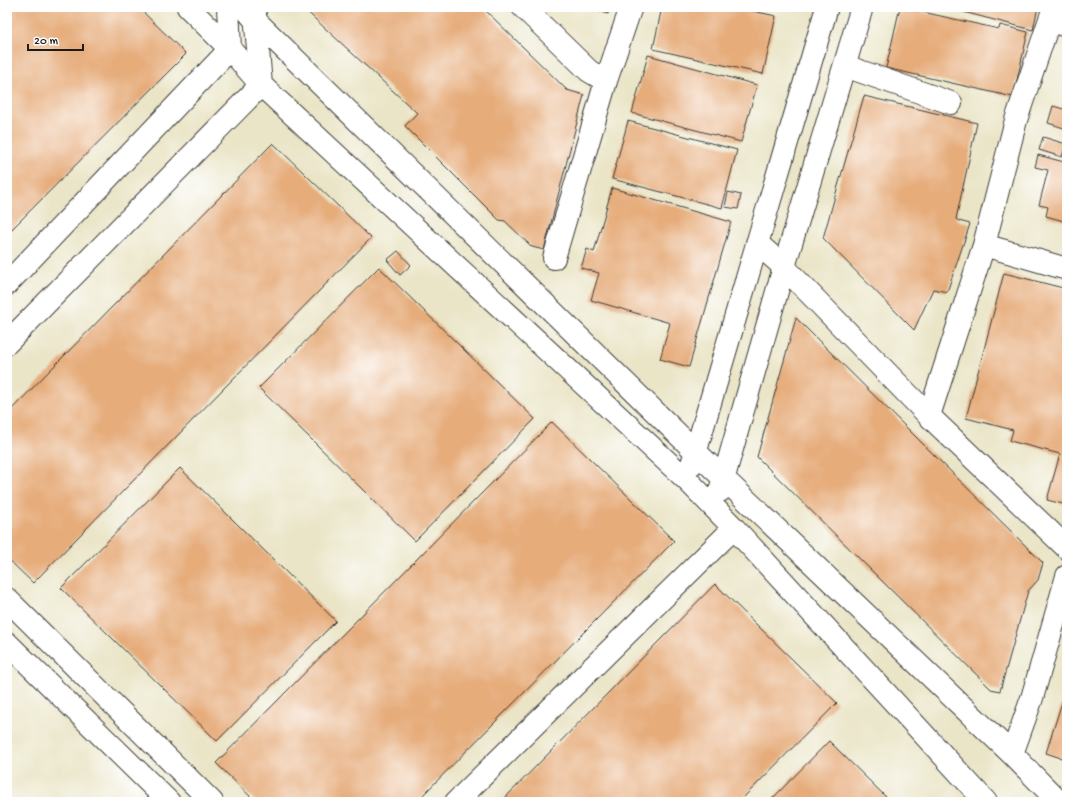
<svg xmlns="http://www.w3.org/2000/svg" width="1074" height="809" font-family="'Gochi Hand',sans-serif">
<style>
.building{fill:#e6ac7a}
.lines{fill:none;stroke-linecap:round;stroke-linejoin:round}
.street-casing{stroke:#3b3a36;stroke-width:24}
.street{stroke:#fff;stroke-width:22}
</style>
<rect width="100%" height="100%" fill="#fff"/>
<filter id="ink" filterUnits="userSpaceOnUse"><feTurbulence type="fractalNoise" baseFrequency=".025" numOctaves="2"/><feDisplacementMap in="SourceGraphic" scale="8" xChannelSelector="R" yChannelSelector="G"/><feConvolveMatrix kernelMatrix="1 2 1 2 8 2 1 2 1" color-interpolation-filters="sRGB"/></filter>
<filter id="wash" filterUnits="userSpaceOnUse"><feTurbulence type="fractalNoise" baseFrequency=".012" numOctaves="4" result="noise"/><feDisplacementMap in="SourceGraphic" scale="16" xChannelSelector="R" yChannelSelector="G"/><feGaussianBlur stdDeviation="0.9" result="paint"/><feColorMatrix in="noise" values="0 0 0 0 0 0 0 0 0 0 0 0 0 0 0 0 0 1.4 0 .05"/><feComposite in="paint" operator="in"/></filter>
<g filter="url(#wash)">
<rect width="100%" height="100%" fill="#eae5c7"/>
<g id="blocks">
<!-- building -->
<path class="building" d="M 7,7 L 138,7 L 186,54 L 7,234 Z
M 302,7 L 482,7 L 567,90 L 584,95 L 544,250 L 532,247 L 505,221 L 499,220 L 405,126 L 417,113 Z
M 583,7 L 610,7 L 608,14 Z
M 662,7 L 734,7 L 776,16 L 763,74 L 653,49 Z
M 900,7 L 999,29 L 1000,25 L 1028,32 L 1013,97 L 886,68 Z
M 944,7 L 1038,7 L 1033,30 Z
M 648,55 L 757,85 L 741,142 L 632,113 Z
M 864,96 L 977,123 L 956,219 L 959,221 L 970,224 L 947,292 L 933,289 L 914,330 L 823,238 Z
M 1053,106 L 1067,110 L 1067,129 L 1048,123 Z
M 628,121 L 737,150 L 722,208 L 612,179 Z
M 1043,137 L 1066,144 L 1062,157 L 1039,150 Z
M 273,143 L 371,238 L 33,583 L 7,558 L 7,414 Z
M 1067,154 L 1067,222 L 1046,216 L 1048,207 L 1039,205 L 1048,170 L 1035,167 L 1038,155 L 1064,162 Z
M 612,188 L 731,222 L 689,367 L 660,359 L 670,323 L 591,300 L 599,273 L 581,268 L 587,249 L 594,252 Z
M 728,192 L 741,195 L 738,209 L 725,207 Z
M 398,251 L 411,265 L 400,275 L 387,260 Z
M 379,267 L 535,419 L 415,541 L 259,388 Z
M 1004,273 L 1067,289 L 1067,505 L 1047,500 L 1060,454 L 1010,441 L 1013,430 L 966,418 Z
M 796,318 L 1043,563 L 1038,580 L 1028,591 L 1000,691 L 991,689 L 757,457 Z
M 552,422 L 674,541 L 416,802 L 256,802 L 216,763 Z
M 180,468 L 336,621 L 217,741 L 61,588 Z
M 715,584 L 837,703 L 739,802 L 501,802 Z
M 1067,686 L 1067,760 L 1046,753 Z
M 829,741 L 891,802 L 769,802 Z"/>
</g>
</g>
<g filter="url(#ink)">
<use href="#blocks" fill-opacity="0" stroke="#3b3a36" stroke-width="1"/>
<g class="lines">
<defs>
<path id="street" d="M 188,7 L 230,49 L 261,85 L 688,481 L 734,528 L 986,802
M 244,7 L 255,20 L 696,452 L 1012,754 L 1059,802
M 523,7 L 589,71 L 606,81
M 1050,21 L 1067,26
M 845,66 L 951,103
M 757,243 L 784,267 L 929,416 L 1067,548
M 984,245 L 1067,269
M 554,258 L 606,81 L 631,7
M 7,284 L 230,49 L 228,7
M 7,343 L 261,85 L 255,14
M 929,416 L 984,245 L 1016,120 L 1054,7
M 692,464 L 827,7
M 720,491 L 784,267 L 862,7
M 7,599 L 212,802
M 7,643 L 169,802
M 1012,754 L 1032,698 L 1067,576
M 456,802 L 734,528"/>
</defs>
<!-- street casing -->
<use href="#street" class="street-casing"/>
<!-- street -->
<use href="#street" class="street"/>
</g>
</g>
<!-- margin -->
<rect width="1074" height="809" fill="none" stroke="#fff" stroke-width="24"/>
<!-- scale -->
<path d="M28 44v6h55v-6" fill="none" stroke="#1c1c1c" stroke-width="2"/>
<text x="34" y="44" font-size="12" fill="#1c1c1c" stroke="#ffffff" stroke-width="3" paint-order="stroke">20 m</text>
</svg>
